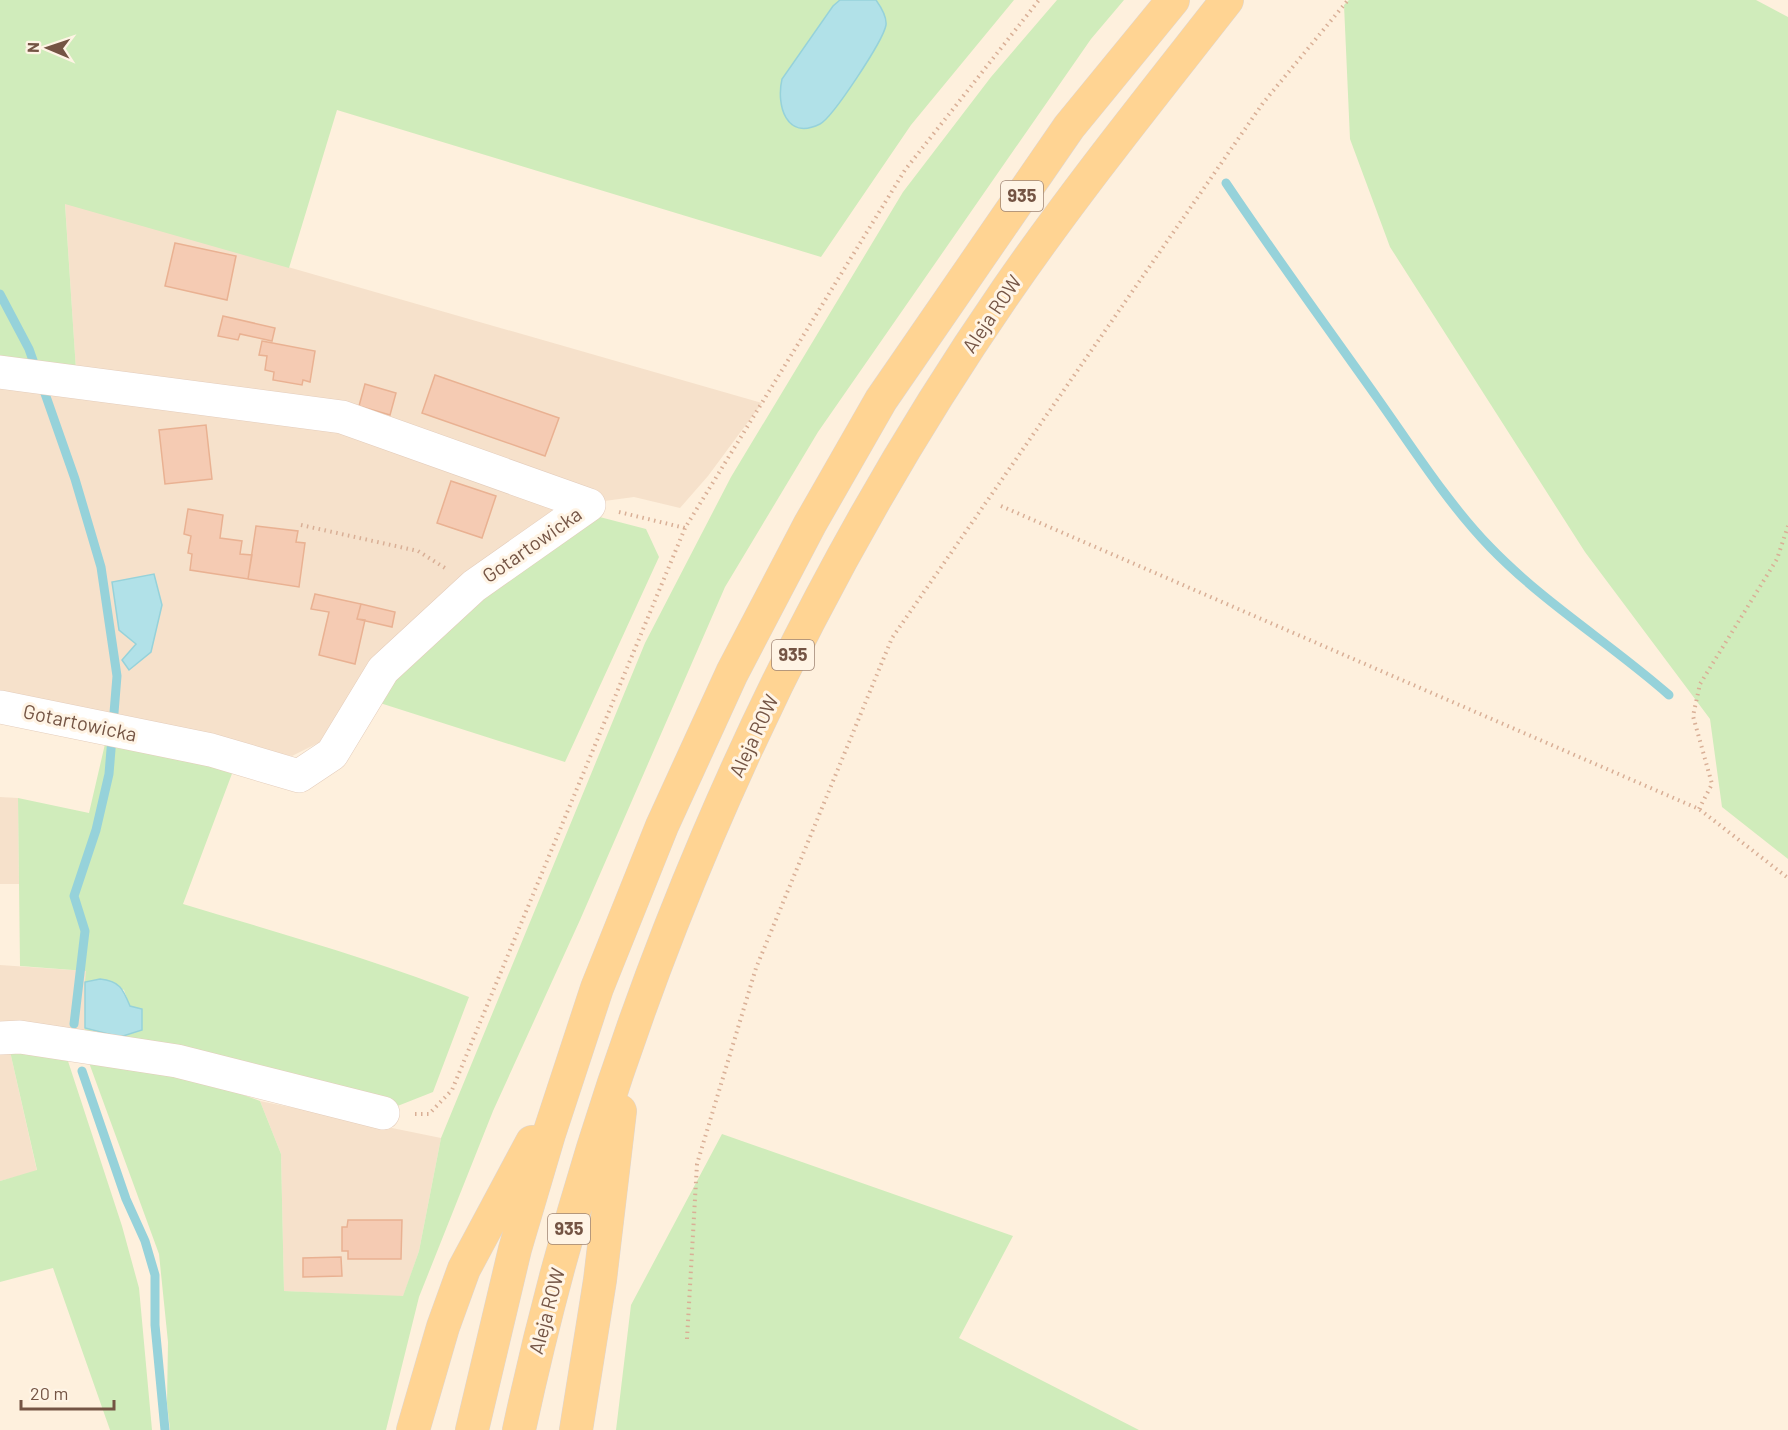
<svg xmlns="http://www.w3.org/2000/svg" width="1788" height="1430" font-family="Barlow,sans-serif">
<style>
.residential{fill:#f6e1cb}
.green{fill:#d0ecbb}
.water{fill:#b1e1e8;stroke:#96d2da;stroke-width:1.5}
.lines{fill:none;stroke-linecap:round;stroke-linejoin:round}
.stream{stroke:#96d2da;stroke-width:9}
.building{fill:#f5cbb3;stroke:#e9b192;stroke-width:1.5}
.minor-casing{stroke:#e4cdbc;stroke-width:34}
.major-casing{stroke:#ded6d2;stroke-width:34}
.path{stroke:#d9af96;stroke-width:4;stroke-dasharray:1.5 4.5;stroke-linecap:butt}
.minor{stroke:#fff;stroke-width:33}
.major{stroke:#ffd493;stroke-width:33}
.labels{text-anchor:middle;stroke-width:6;stroke-linejoin:round;paint-order:stroke}
.shield{fill:#fff4e5;stroke:#9e8474;stroke-width:1.5}
.shield-label{font-size:18px;font-weight:bold;fill:#745444}
.street-label{font-size:20px;fill:#745444;stroke:#fff4e5}
</style>
<rect width="100%" height="100%" fill="#fef0dd"/>
<!-- residential -->
<path class="residential" d="M 65,203 L 762,403 L 708,476 L 680,508 L 634,497 L 575,505 L 525,536 L 353,688 L 320,742 L 292,756 L 0,697 L 0,368 L 76,370 Z
M 0,797 L 18,798 L 19,884 L 0,884 Z
M 0,965 L 86,971 L 85,1035 L 0,1032 Z
M 0,1047 L 9,1047 L 37,1171 L 0,1181 Z
M 260,1101 L 441,1138 L 419,1251 L 403,1297 L 284,1291 L 281,1154 Z"/>
<!-- green -->
<path class="green" d="M 0,0 L 1014,0 L 911,125 L 821,257 L 337,110 L 289,268 L 65,204 L 76,370 L 0,357 Z
M 1057,0 L 1124,0 L 1091,39 L 818,432 L 725,587 L 580,920 L 493,1111 L 419,1297 L 386,1430 L 170,1430 L 167,1403 L 168,1342 L 159,1254 L 88,1060 L 177,1071 L 260,1101 L 281,1154 L 284,1291 L 403,1296 L 419,1251 L 441,1138 L 645,643 L 731,477 L 903,192 L 991,77 Z
M 1349,0 L 1756,0 L 1788,17 L 1788,859 L 1722,807 L 1710,719 L 1585,552 L 1390,247 L 1350,139 L 1344,5 Z
M 592,515 L 646,529 L 659,557 L 565,762 L 380,703 L 389,681 L 488,594 Z
M 105,744 L 233,771 L 183,904 C 279,933 376,960 469,997 L 433,1092 L 395,1107 L 85,1035 L 85,1028 L 101,1033 L 130,1007 L 124,990 L 100,979 L 85,982 L 86,971 L 20,966 L 18,798 L 89,813 Z
M 9,1047 L 65,1052 L 122,1226 L 139,1288 L 152,1430 L 110,1430 L 53,1268 L 0,1282 L 0,1181 L 37,1170 Z
M 722,1134 L 1013,1236 L 959,1338 L 1139,1430 L 616,1430 L 631,1305 Z"/>
<!-- water -->
<path class="water" d="M 840,0 L 876,0 C 881,7 887,16 886,25 C 883,41 833,117 820,124 C 786,141 776,105 782,79 L 833,6 Z
M 154,574 L 162,605 L 151,652 L 129,670 L 122,660 L 136,644 L 119,630 L 112,582 Z
M 100,979 C 120,981 123,989 130,1006 L 142,1009 L 142,1030 L 120,1037 L 85,1028 L 85,982 Z"/>
<g class="lines">
<!-- stream -->
<path class="stream" d="M 1226,183 C 1275,256 1327,327 1378,399 C 1412,447 1449,505 1490,547 C 1544,603 1611,644 1669,695
M 0,294 L 29,349 L 36,369
M 42,385 L 75,479 L 101,567 L 117,676 L 109,774 L 96,830 L 74,896 L 85,931 L 74,1024
M 82,1071 L 126,1199 L 145,1241 L 155,1275 L 155,1325 L 165,1430"/>
</g>
<!-- building -->
<path class="building" d="M 175,243 L 236,256 L 227,300 L 165,286 Z
M 223,316 L 275,328 L 272,341 L 240,334 L 238,340 L 218,336 Z
M 262,341 L 315,351 L 310,382 L 303,380 L 302,385 L 273,380 L 274,372 L 265,370 L 267,356 L 259,355 Z
M 435,375 L 559,418 L 545,456 L 422,413 Z
M 365,384 L 396,393 L 390,415 L 359,406 Z
M 206,425 L 212,479 L 165,484 L 159,430 Z
M 451,481 L 496,496 L 482,538 L 437,523 Z
M 188,509 L 223,515 L 220,538 L 242,541 L 240,554 L 252,555 L 248,579 L 190,570 L 192,554 L 188,553 L 191,536 L 184,534 Z
M 256,526 L 298,531 L 296,542 L 305,543 L 299,587 L 248,579 Z
M 315,594 L 361,604 L 357,619 L 365,620 L 355,664 L 319,655 L 329,612 L 311,609 Z
M 361,604 L 395,612 L 392,627 L 357,619 Z
M 348,1220 L 402,1220 L 401,1259 L 348,1259 L 348,1251 L 342,1251 L 342,1227 L 347,1227 Z
M 341,1257 L 342,1276 L 303,1277 L 303,1258 Z"/>
<g class="lines">
<defs>
<path id="minor" d="M 0,372 L 342,417 L 589,505
M 0,707 L 211,750 L 299,776 L 332,754 L 383,670 L 474,586 L 589,505
M 0,1038 L 20,1037 L 177,1061 L 383,1113"/>
<path id="major" d="M 413,1430 L 443,1327 L 464,1269 L 532,1142
M 472,1430 L 515,1249 L 549,1134 L 597,988 L 662,826 L 732,673 L 810,524 L 881,400 L 1069,127 L 1173,0
M 519,1430 C 606,1026 772,631 1007,290 C 1076,190 1152,96 1227,0
M 576,1430 L 600,1280 L 620,1111"/>
</defs>
<!-- minor casing -->
<use href="#minor" class="minor-casing"/>
<!-- major casing -->
<use href="#major" class="major-casing"/>
<!-- path -->
<path class="path" d="M 1001,506 L 1699,809 L 1788,878
M 619,512 L 685,528 L 905,170 L 1039,0
M 301,525 L 418,551 L 445,568
M 1699,809 L 1712,784 L 1693,716 L 1700,684 L 1777,559 L 1788,526
M 415,1114 L 429,1114 L 452,1090 L 685,528
M 687,1339 L 697,1164 L 756,968 L 892,638 L 1263,103 L 1348,0"/>
<!-- minor -->
<use href="#minor" class="minor"/>
<!-- major -->
<use href="#major" class="major"/>
</g>
<g class="labels">
<!-- shield labels -->
<g class="shield">
<rect x="1001" y="181" width="42" height="30" rx="4.5"/>
<rect x="772" y="640" width="42" height="30" rx="4.5"/>
<rect x="548" y="1214" width="42" height="30" rx="4.5"/>
</g>
<g class="shield-label">
<text x="1022" y="202">935</text>
<text x="793" y="661">935</text>
<text x="569" y="1235">935</text>
</g>
<!-- street labels -->
<g class="street-label">
<text transform="translate(992 314) rotate(-56)" y="7">Aleja ROW</text>
<text transform="translate(532 545) rotate(-35)" y="7">Gotartowicka</text>
<text transform="translate(80 723) rotate(12)" y="7">Gotartowicka</text>
<text transform="translate(754 736) rotate(-65)" y="7">Aleja ROW</text>
<text transform="translate(547 1311) rotate(-75)" y="7">Aleja ROW</text>
</g>
</g>
<!-- north arrow -->
<g transform="translate(48 48) rotate(272)" stroke="#fff4e5" stroke-width="4.5" paint-order="stroke">
<path d="M0-4.5L10 22L0 15L-10 22Z" fill="#745444"/>
<text y="-9" font-size="16" font-weight="bold" text-anchor="middle" fill="#745444">N</text>
</g>
<!-- scale -->
<path d="M21 1400v9h93v-9" fill="none" stroke="#745444" stroke-width="3"/>
<text x="30" y="1400" font-size="18" fill="#745444" stroke="#fff4e5" stroke-width="4.5" paint-order="stroke">20 m</text>
</svg>
